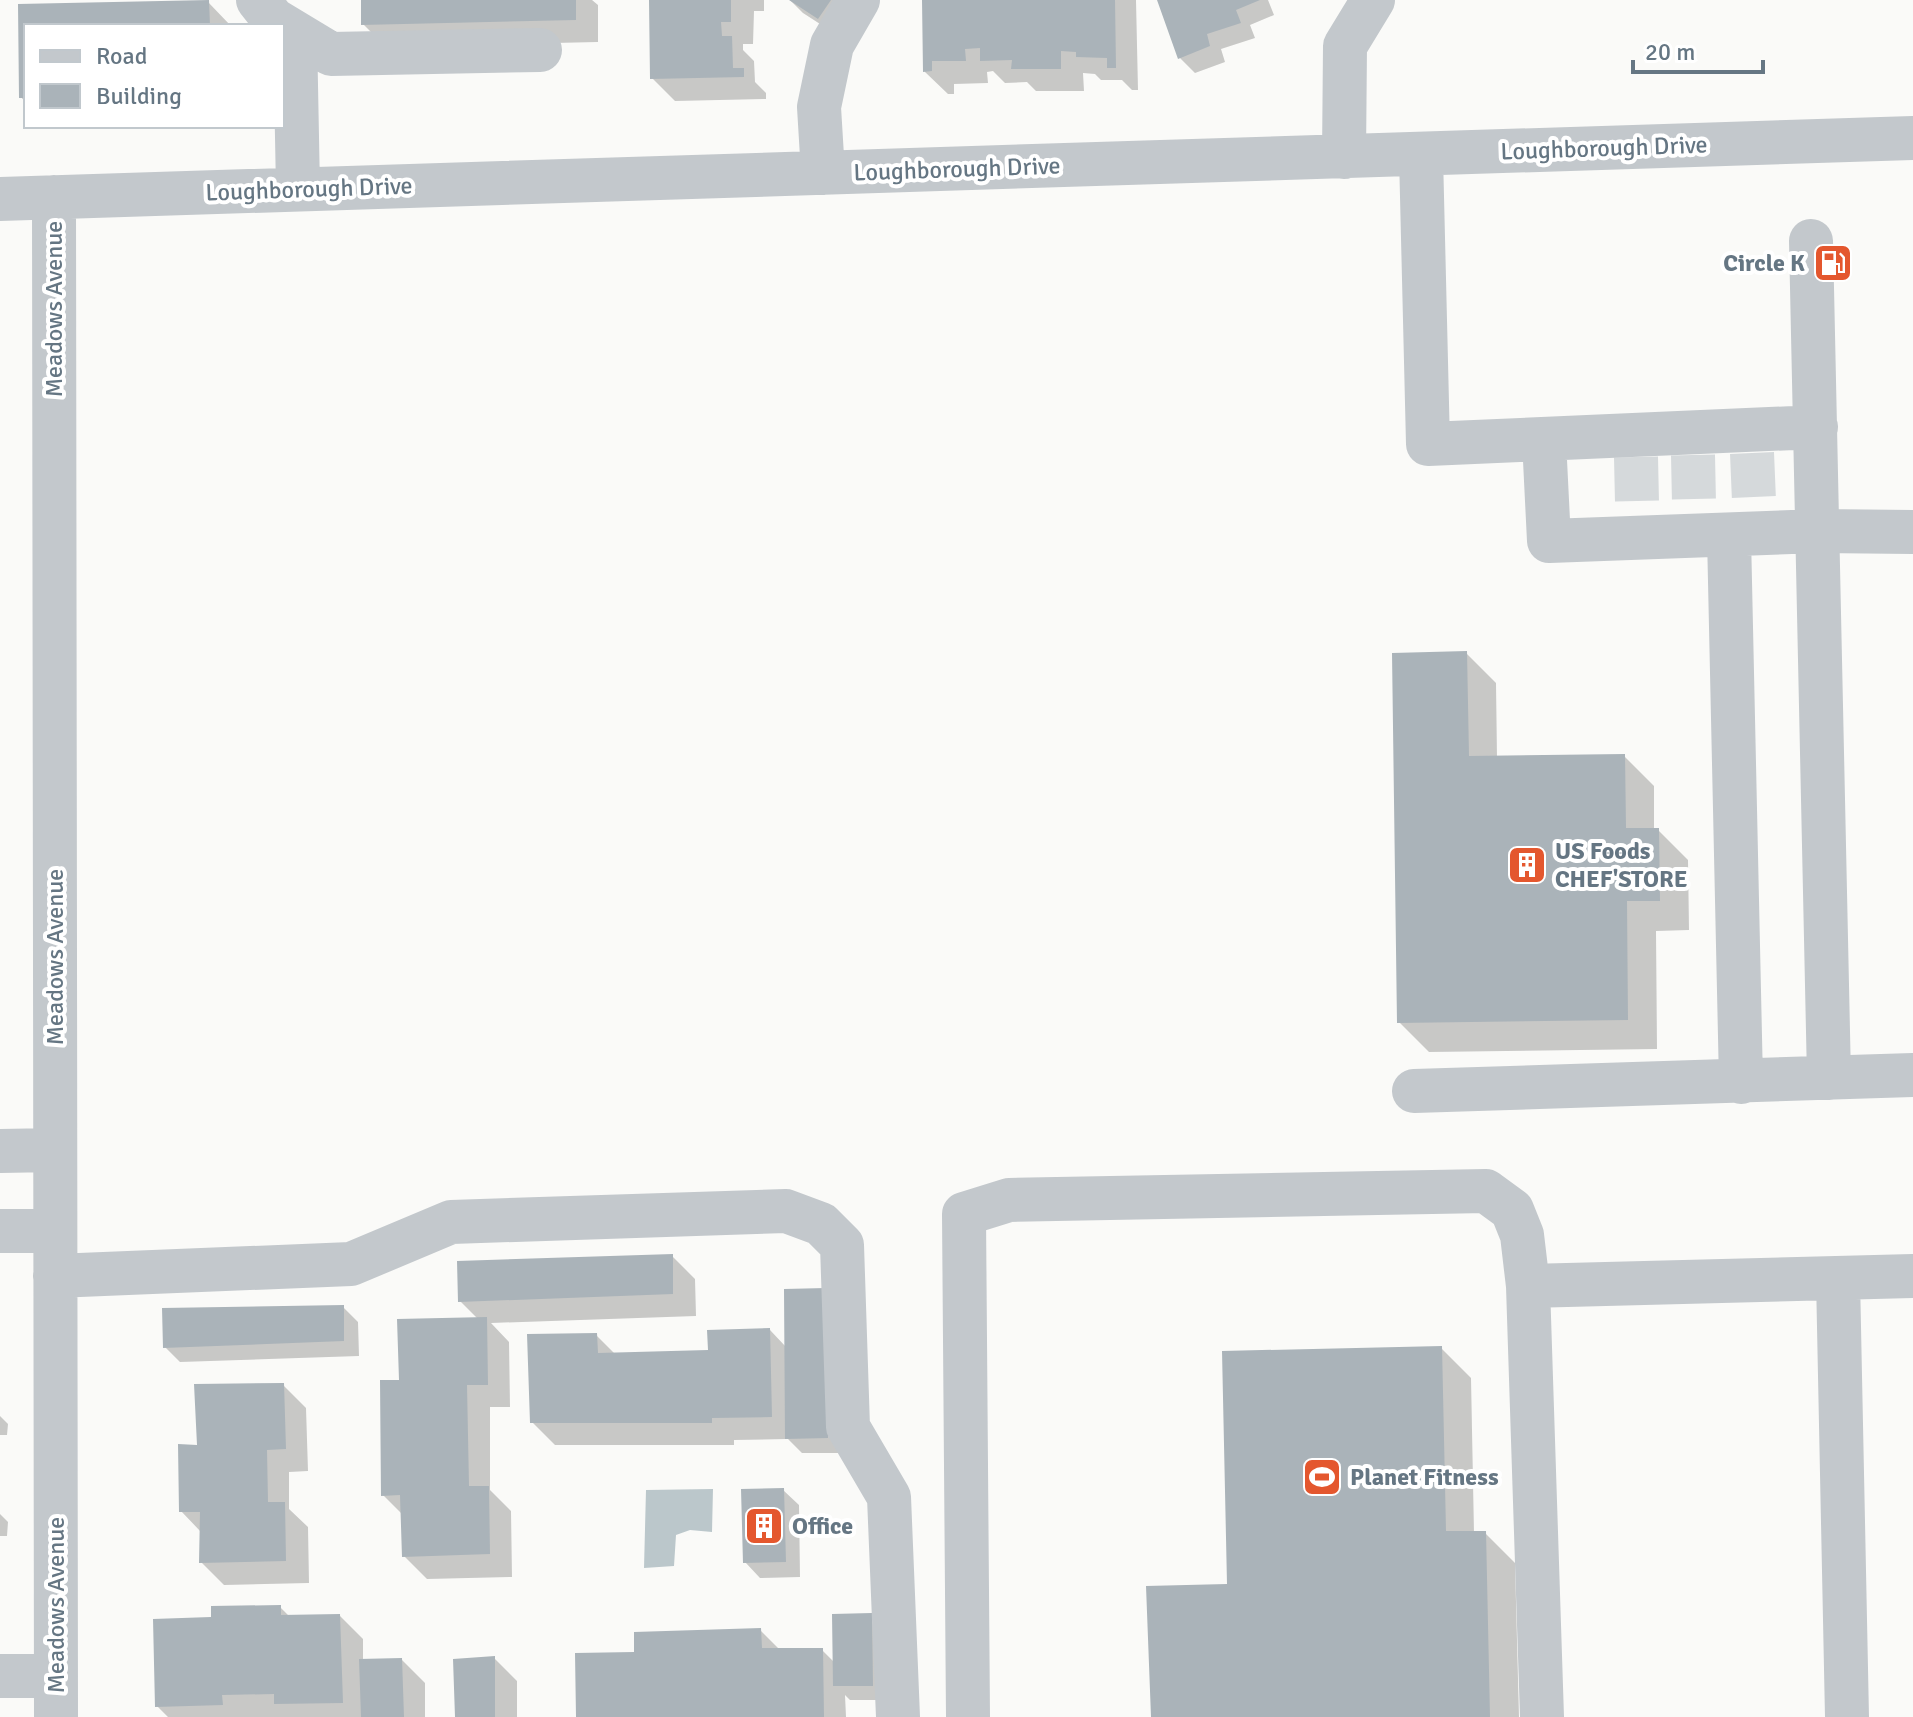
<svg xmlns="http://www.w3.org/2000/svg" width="1913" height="1717" font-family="Signika,sans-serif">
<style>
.water{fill:#bbc7cb}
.shadow{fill:#0003}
.building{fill:#aab3b9}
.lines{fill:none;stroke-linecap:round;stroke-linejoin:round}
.minor-tunnel{stroke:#d5d9db;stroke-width:44;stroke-dasharray:44 22;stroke-linecap:butt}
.minor{stroke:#c3c8cc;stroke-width:44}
.labels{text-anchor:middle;stroke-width:8;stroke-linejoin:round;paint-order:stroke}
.street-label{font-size:24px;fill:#657683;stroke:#fff}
.poi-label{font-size:24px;font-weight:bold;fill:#657683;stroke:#fff;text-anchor:start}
</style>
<rect width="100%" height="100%" fill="#fafaf8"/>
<!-- water -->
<path class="water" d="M 713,1489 L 712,1532 L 690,1530 L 676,1535 L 674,1566 L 644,1568 L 646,1490 Z"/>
<!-- shadow -->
<path class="shadow" d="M 363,0 L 592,0 L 598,5 L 598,42 L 386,47 L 363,24 Z
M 651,0 L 764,0 L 764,11 L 754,11 L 753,44 L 743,44 L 743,50 L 754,61 L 755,82 L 766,93 L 766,99 L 675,101 L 652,78 Z
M 790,0 L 855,0 L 834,33 L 803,13 Z
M 924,0 L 1136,0 L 1138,90 L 1132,90 L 1122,80 L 1101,80 L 1095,74 L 1083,73 L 1084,91 L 1036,91 L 1027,82 L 1005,83 L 993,71 L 987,72 L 988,83 L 954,84 L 954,94 L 948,94 L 925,72 Z
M 1160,0 L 1268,0 L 1274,15 L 1250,25 L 1255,38 L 1221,49 L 1225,62 L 1195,73 L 1180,58 Z
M 208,2 L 231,26 L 26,26 L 26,103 L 21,97 L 20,6 Z
M 1466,653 L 1496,683 L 1497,758 L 1624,756 L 1654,786 L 1654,830 L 1658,830 L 1688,860 L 1689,930 L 1656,931 L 1657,1049 L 1429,1052 L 1399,1022 Z
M 672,1256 L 695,1279 L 696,1316 L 491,1323 L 509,1342 L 510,1407 L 490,1407 L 490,1490 L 511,1511 L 512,1577 L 427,1579 L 404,1556 L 403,1515 L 383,1495 L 401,1382 L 478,1319 L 460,1301 Z
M 343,1307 L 358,1322 L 359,1356 L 180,1362 L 165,1347 Z
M 770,1330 L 786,1347 L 843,1453 L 802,1453 L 788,1439 L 734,1440 L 734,1445 L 555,1445 L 532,1422 L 596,1335 L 615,1354 L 710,1352 Z
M 1441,1348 L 1471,1378 L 1474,1533 L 1485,1533 L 1515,1563 L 1519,1717 L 1153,1717 L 1230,1585 Z
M 283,1385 L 306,1408 L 308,1471 L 289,1472 L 289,1509 L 308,1527 L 309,1583 L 224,1585 L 201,1562 L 201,1532 L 181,1511 L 199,1447 Z
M 0,1393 L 0,1416 L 8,1424 L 7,1435 L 0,1435 Z
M 0,1486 L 0,1514 L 8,1522 L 7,1536 L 0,1536 Z
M 783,1490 L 799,1505 L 800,1577 L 760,1578 L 745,1562 Z
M 280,1607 L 290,1617 L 340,1616 L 363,1639 L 363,1661 L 402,1660 L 425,1683 L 425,1717 L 168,1717 L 157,1706 L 213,1619 Z
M 871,1615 L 888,1700 L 850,1700 L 845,1695 L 846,1717 L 578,1717 L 636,1654 L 760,1630 L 780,1650 L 822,1650 L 835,1663 Z
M 494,1658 L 517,1681 L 517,1717 L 457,1717 Z"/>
<!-- building -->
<path class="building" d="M 209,0 L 210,26 L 26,26 L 26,98 L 19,98 L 18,4 Z
M 361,0 L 576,0 L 576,20 L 361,25 Z
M 649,0 L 731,0 L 731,22 L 721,22 L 722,36 L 732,36 L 733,68 L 744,68 L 744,77 L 650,79 Z
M 789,0 L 831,0 L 818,19 Z
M 922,0 L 1115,0 L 1116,68 L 1107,68 L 1107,58 L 1076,57 L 1076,52 L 1061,51 L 1061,69 L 1011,69 L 1012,60 L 980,61 L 980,48 L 965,49 L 966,61 L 932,61 L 932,71 L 923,72 Z
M 1157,0 L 1260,0 L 1236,10 L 1241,23 L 1207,34 L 1210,46 L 1178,59 Z
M 1467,651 L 1469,756 L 1625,754 L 1626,828 L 1659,828 L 1660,901 L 1627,901 L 1628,1020 L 1397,1023 L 1392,653 Z
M 673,1254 L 673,1294 L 458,1302 L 457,1261 Z
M 826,1288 L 828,1438 L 785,1439 L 784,1289 Z
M 344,1305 L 344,1341 L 163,1348 L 162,1308 Z
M 487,1317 L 488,1385 L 467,1385 L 469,1486 L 489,1486 L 490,1554 L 402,1557 L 400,1495 L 381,1496 L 380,1380 L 399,1380 L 397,1319 Z
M 770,1328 L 772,1417 L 712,1418 L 712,1423 L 530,1423 L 527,1334 L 597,1333 L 598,1353 L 708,1350 L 707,1330 Z
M 1442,1346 L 1446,1531 L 1486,1531 L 1490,1717 L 1151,1717 L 1146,1586 L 1227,1584 L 1222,1351 Z
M 284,1383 L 286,1449 L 267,1450 L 268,1502 L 285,1502 L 286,1561 L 199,1563 L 200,1512 L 179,1512 L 178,1444 L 197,1445 L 194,1384 Z
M 784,1488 L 786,1562 L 743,1563 L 741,1489 Z
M 281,1605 L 281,1615 L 340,1614 L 343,1703 L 274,1704 L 274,1694 L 222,1695 L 223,1705 L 155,1707 L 153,1619 L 211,1617 L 211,1606 Z
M 872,1613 L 873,1686 L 833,1686 L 832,1614 Z
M 761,1628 L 762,1648 L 823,1648 L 824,1717 L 576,1717 L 575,1653 L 634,1652 L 634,1632 Z
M 495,1656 L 495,1717 L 455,1717 L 453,1659 Z
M 402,1658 L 404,1717 L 361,1717 L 359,1659 Z"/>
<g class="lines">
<!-- minor-tunnel -->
<path class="minor-tunnel" d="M 1752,453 L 1754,501
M 1693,455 L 1694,503
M 1636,457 L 1637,502"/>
<!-- minor -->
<path class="minor" d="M 258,0 L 273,19 L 331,54 L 540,50
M 295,33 L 298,189
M 1421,155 L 1428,444 L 1816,427
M 1344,157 L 1345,46 L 1373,0
M 823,173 L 819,107 L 832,45 L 858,0
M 54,197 L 56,1717
M 0,199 L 1913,138
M 1811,241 L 1829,1078
M 1544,440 L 1549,541 L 1819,531 L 1913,532
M 1729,536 L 1741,1082
M 1414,1091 L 1913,1075
M 0,1151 L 55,1150
M 0,1231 L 55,1231
M 55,1276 L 351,1264 L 451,1222 L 786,1211 L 821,1224 L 842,1245 L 848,1427 L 889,1497 L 898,1717
M 1838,1278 L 1847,1717
M 1528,1286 L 1542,1717
M 0,1676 L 56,1676
M 968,1717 L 964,1214 L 1009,1200 L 1486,1191 L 1512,1210 L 1522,1235 L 1528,1286 L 1913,1276"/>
</g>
<!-- icons -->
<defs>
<symbol id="fuel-square" viewBox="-11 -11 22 22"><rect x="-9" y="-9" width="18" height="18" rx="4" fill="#e4572e" stroke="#fff"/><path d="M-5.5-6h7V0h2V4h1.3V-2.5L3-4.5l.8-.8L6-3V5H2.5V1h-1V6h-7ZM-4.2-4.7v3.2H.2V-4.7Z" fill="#fff"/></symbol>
<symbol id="building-square" viewBox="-11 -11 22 22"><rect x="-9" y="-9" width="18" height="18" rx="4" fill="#e4572e" stroke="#fff"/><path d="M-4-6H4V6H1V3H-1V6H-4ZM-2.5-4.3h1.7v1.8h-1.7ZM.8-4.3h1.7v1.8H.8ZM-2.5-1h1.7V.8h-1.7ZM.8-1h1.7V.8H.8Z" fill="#fff"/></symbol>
<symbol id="stadium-square" viewBox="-11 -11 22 22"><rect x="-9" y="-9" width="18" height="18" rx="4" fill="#e4572e" stroke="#fff"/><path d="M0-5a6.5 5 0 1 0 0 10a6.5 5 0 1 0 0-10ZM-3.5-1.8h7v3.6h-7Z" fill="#fff"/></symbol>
</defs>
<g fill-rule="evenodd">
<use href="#fuel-square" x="1811" y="241" width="44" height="44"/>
<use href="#building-square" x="1505" y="843" width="44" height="44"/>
<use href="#stadium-square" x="1300" y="1455" width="44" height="44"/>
<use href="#building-square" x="742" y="1504" width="44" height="44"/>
</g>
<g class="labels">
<!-- street labels -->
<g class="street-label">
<text transform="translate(1604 148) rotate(-2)" y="8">Loughborough Drive</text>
<text transform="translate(957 169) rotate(-2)" y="8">Loughborough Drive</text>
<text transform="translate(309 189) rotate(-2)" y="8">Loughborough Drive</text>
<text transform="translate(54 309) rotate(-90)" y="8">Meadows Avenue</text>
<text transform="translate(55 957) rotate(-90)" y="8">Meadows Avenue</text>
<text transform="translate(56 1605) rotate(-90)" y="8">Meadows Avenue</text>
</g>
<!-- poi labels -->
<g class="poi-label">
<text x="1805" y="271" text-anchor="end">Circle K</text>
<text x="1555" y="859">US Foods<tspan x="1555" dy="28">CHEF'STORE</tspan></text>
<text x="1350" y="1485">Planet Fitness</text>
<text x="792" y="1534">Office</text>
</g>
</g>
<!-- legend -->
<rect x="24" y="24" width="260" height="104" fill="#ffffff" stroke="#c1c8cd" stroke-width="2"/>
<rect x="40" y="50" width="40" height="12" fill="#c3c8cc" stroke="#c1c8cd" stroke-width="2"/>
<text x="96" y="64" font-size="24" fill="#657683">Road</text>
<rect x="40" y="84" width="40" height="24" fill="#aab3b9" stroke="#c1c8cd" stroke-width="2"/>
<text x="96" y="104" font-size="24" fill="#657683">Building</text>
<!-- scale -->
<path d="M1633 60v12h130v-12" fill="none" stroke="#657683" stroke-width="4"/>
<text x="1645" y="60" font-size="24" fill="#657683" stroke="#ffffff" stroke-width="6" paint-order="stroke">20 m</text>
</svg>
